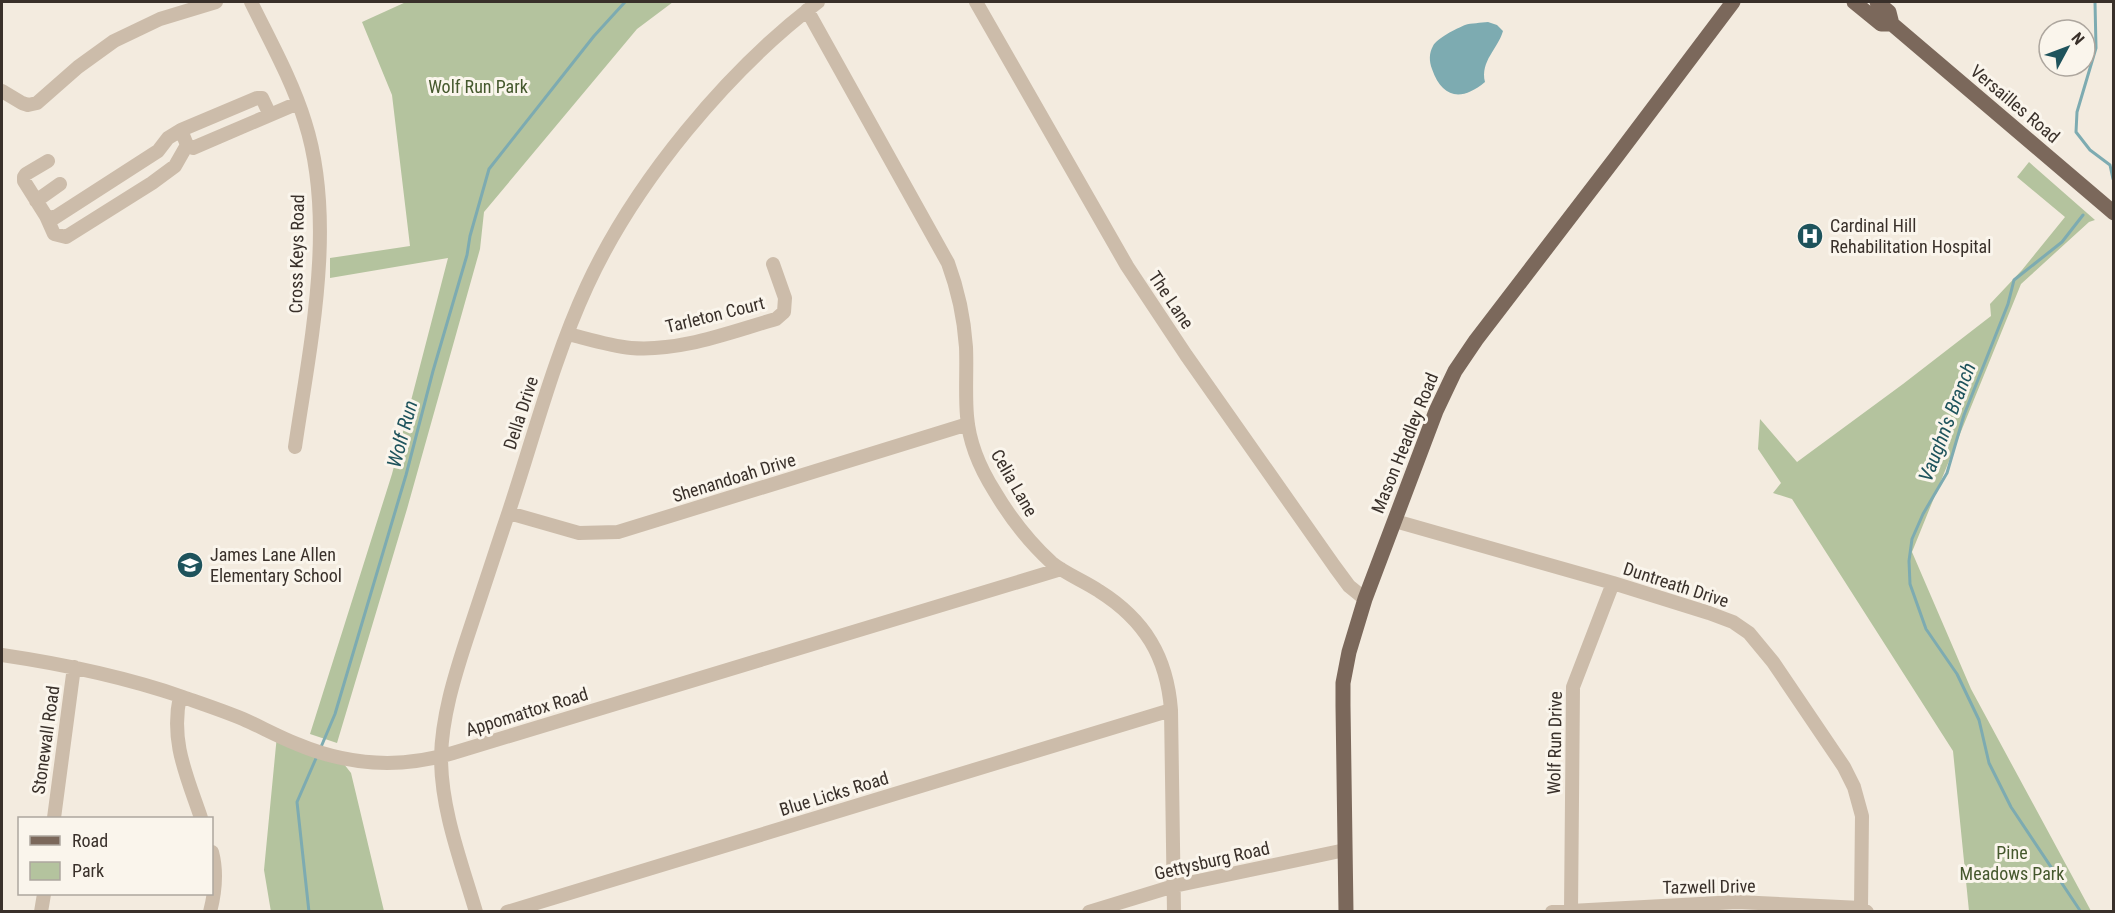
<svg xmlns="http://www.w3.org/2000/svg" width="2115" height="913" font-family="'Roboto Condensed',sans-serif">
<style>
.green{fill:#b4c39e}
.water{fill:#7dabb1}
.lines{fill:none;stroke-linecap:round;stroke-linejoin:round}
.stream{stroke:#7dabb1;stroke-width:3}
.minor{stroke:#ccbcaa;stroke-width:14}
.major{stroke:#7b685b;stroke-width:15}
.labels{text-anchor:middle;stroke-width:6;stroke-linejoin:round;paint-order:stroke}
.park-label{font-size:18px;fill:#45582d;stroke:#faf5ec}
.street-label{font-size:18px;fill:#39302a;stroke:#faf5ec}
.poi-label{font-size:18px;fill:#39302a;stroke:#faf5ec;text-anchor:start}
.water-label{font-size:20px;font-style:italic;fill:#1e535c;stroke:#faf5ec}
</style>
<rect width="100%" height="100%" fill="#f3ebdf"/>
<!-- green -->
<path class="green" d="M 406,2 L 673,2 L 637,29 L 484,212 L 480,249 L 407,509 L 337,743 L 310,734 L 392,474 L 448,258 L 330,278 L 330,258 L 410,246 L 392,95 L 362,22 Z
M 2029,162 L 2095,220 L 2089,222 L 2021,284 L 1912,552 L 1971,689 L 2091,911 L 1969,911 L 1953,751 L 1792,499 L 1773,493 L 1781,483 L 1758,449 L 1760,419 L 1797,462 L 1903,384 L 1991,316 L 1990,304 L 2022,270 L 2065,217 L 2017,177 Z
M 277,735 L 340,759 L 351,773 L 384,911 L 271,912 L 264,870 Z"/>
<!-- water -->
<path class="water" d="M 1488,22 L 1497,25 L 1503,31 C 1498,49 1480,61 1485,82 C 1461,102 1442,98 1432,69 C 1429,61 1429,53 1433,46 C 1437,38 1456,29 1465,25 C 1471,23 1481,23 1488,22 Z"/>
<g class="lines">
<!-- stream -->
<path class="stream" d="M 2095,2 L 2096,48 L 2077,112 L 2076,132 L 2090,150 L 2110,165 L 2113,179
M 321,747 L 335,714 L 406,475 L 433,371 L 467,255 L 470,236 L 489,169 L 594,36 L 625,2
M 309,912 L 297,802 L 317,756
M 2081,912 L 2011,807 L 1989,763 L 1979,720 L 1957,674 L 1926,629 L 1910,584 L 1909,561 L 1912,539 L 1923,514 L 1947,473 L 1964,415 L 2008,304 L 2014,280 L 2062,242 L 2083,215"/>
<!-- minor -->
<path class="minor" d="M 251,2 C 270,41 292,80 305,122 C 337,222 310,345 295,447
M 976,2 L 1127,266 L 1186,355 L 1335,567 L 1349,586 L 1365,599
M 807,10 L 948,263 C 958,290 964,318 966,347 C 967,370 965,393 967,416 C 969,442 981,470 995,492 C 1011,519 1029,542 1052,563 C 1066,574 1084,581 1099,591 C 1145,620 1167,657 1171,710 L 1174,912
M 2,91 L 22,103 L 28,105 L 37,103 L 78,67 L 114,41 L 160,19 L 216,2
M 181,130 L 257,98 L 262,98 L 270,115
M 48,161 L 26,174 L 24,177 L 24,181 L 46,216 L 54,218 L 158,151 L 168,138 L 181,130 L 187,145 L 193,148 L 298,103
M 36,201 L 60,184
M 46,216 L 54,234 L 66,237 L 152,183 L 175,166 L 187,145
M 568,334 C 588,339 610,346 631,348 C 680,352 730,332 776,319 L 784,312 L 785,298 L 773,264
M 509,513 L 579,533 L 618,532 L 968,424
M 1395,521 L 1613,583 L 1709,613 L 1733,622 L 1749,633 L 1773,662 L 1844,767 L 1854,787 L 1862,816 L 1861,908
M 2,655 C 63,664 125,677 183,697 C 203,704 224,711 243,719 C 261,727 279,737 297,744 C 347,765 400,769 453,753 L 1061,569
M 180,696 C 170,742 187,776 201,818
M 54,818 L 74,667
M 41,912 L 44,894
M 210,912 C 215,893 217,871 212,852
M 476,912 C 461,861 441,810 441,757 C 442,717 454,678 466,641 C 478,604 491,566 503,529 C 531,448 551,364 587,286 C 635,182 727,71 818,2
M 507,912 L 1171,710
M 1089,912 L 1174,886 L 1345,850
M 1552,912 L 1737,902 L 1861,908 L 1867,912
M 1571,912 L 1573,687 L 1613,583"/>
<!-- major -->
<path class="major" d="M 1854,2 L 1881,24 L 1892,24
M 1877,2 L 1889,12 L 1892,24 L 2114,213
M 1346,912 L 1343,706 L 1343,683 L 1349,652 L 1365,599 L 1436,411 L 1455,371 L 1476,340 L 1617,156 L 1733,2"/>
</g>
<!-- icons -->
<defs>
<symbol id="hospital-disc" viewBox="-11 -11 22 22"><circle r="9.5" fill="#1e535c" stroke="#faf5ec"/><path d="M-5-5h3v3.5h4V-5h3V5h-3V1.5h-4V5h-3Z" fill="#fff"/></symbol>
<symbol id="school-disc" viewBox="-11 -11 22 22"><circle r="9.5" fill="#1e535c" stroke="#faf5ec"/><path d="M0-5L7-2L0 1L-7-2ZM-4 1L0 2.5L4 1V4Q0 6-4 4Z" fill="#fff"/></symbol>
</defs>
<g fill-rule="evenodd">
<use href="#hospital-disc" x="1795" y="221" width="30" height="30"/>
<use href="#school-disc" x="175" y="550" width="30" height="30"/>
</g>
<g class="labels">
<!-- park labels -->
<g class="park-label">
<text x="478" y="93">Wolf Run Park</text>
<text x="2012" y="859">Pine<tspan x="2012" dy="21">Meadows Park</tspan></text>
</g>
<!-- street labels -->
<g class="street-label">
<text transform="translate(2015 104) rotate(40)" y="6">Versailles Road</text>
<text transform="translate(297 254) rotate(-89)" y="6">Cross Keys Road</text>
<text transform="translate(1171 300) rotate(56)" y="6">The Lane</text>
<text transform="translate(715 315) rotate(-14)" y="6">Tarleton Court</text>
<text transform="translate(521 413) rotate(-72)" y="6">Della Drive</text>
<text transform="translate(1405 443) rotate(-68)" y="6">Mason Headley Road</text>
<text transform="translate(734 478) rotate(-17)" y="6">Shenandoah Drive</text>
<text transform="translate(1014 483) rotate(60)" y="6">Celia Lane</text>
<text transform="translate(1676 585) rotate(18)" y="6">Duntreath Drive</text>
<text transform="translate(527 712) rotate(-17)" y="6">Appomattox Road</text>
<text transform="translate(46 740) rotate(-82)" y="6">Stonewall Road</text>
<text transform="translate(1555 743) rotate(-89)" y="6">Wolf Run Drive</text>
<text transform="translate(834 794) rotate(-17)" y="6">Blue Licks Road</text>
<text transform="translate(1212 861) rotate(-13)" y="6">Gettysburg Road</text>
<text transform="translate(1709 887) rotate(-1)" y="6">Tazwell Drive</text>
</g>
<!-- poi labels -->
<g class="poi-label">
<text x="1830" y="232">Cardinal Hill<tspan x="1830" dy="21">Rehabilitation Hospital</tspan></text>
<text x="210" y="561">James Lane Allen<tspan x="210" dy="21">Elementary School</tspan></text>
</g>
<!-- water labels -->
<g class="water-label">
<text transform="translate(1947 422) rotate(-69)" y="7">Vaughn's Branch</text>
<text transform="translate(402 434) rotate(-75)" y="7">Wolf Run</text>
</g>
</g>
<!-- border -->
<rect width="2115" height="913" fill="none" stroke="#39302a" stroke-width="6"/>
<!-- legend -->
<rect x="18" y="817" width="195" height="78" fill="#faf5ec" stroke="#ada69e" stroke-width="1.5"/>
<rect x="30" y="836" width="30" height="9" fill="#7b685b" stroke="#ada69e" stroke-width="1.5"/>
<text x="72" y="847" font-size="18" fill="#39302a">Road</text>
<rect x="30" y="862" width="30" height="18" fill="#b4c39e" stroke="#ada69e" stroke-width="1.5"/>
<text x="72" y="877" font-size="18" fill="#39302a">Park</text>
<!-- north arrow -->
<g transform="translate(2067 48) rotate(49)"><circle r="28" fill="#faf5ec" stroke="#ada69e" stroke-width="1.5"/>
<path d="M0-4.5L10 22L0 15L-10 22Z" fill="#1e535c"/>
<text y="-9" font-size="16" font-weight="bold" text-anchor="middle" fill="#39302a">N</text>
</g>
</svg>
